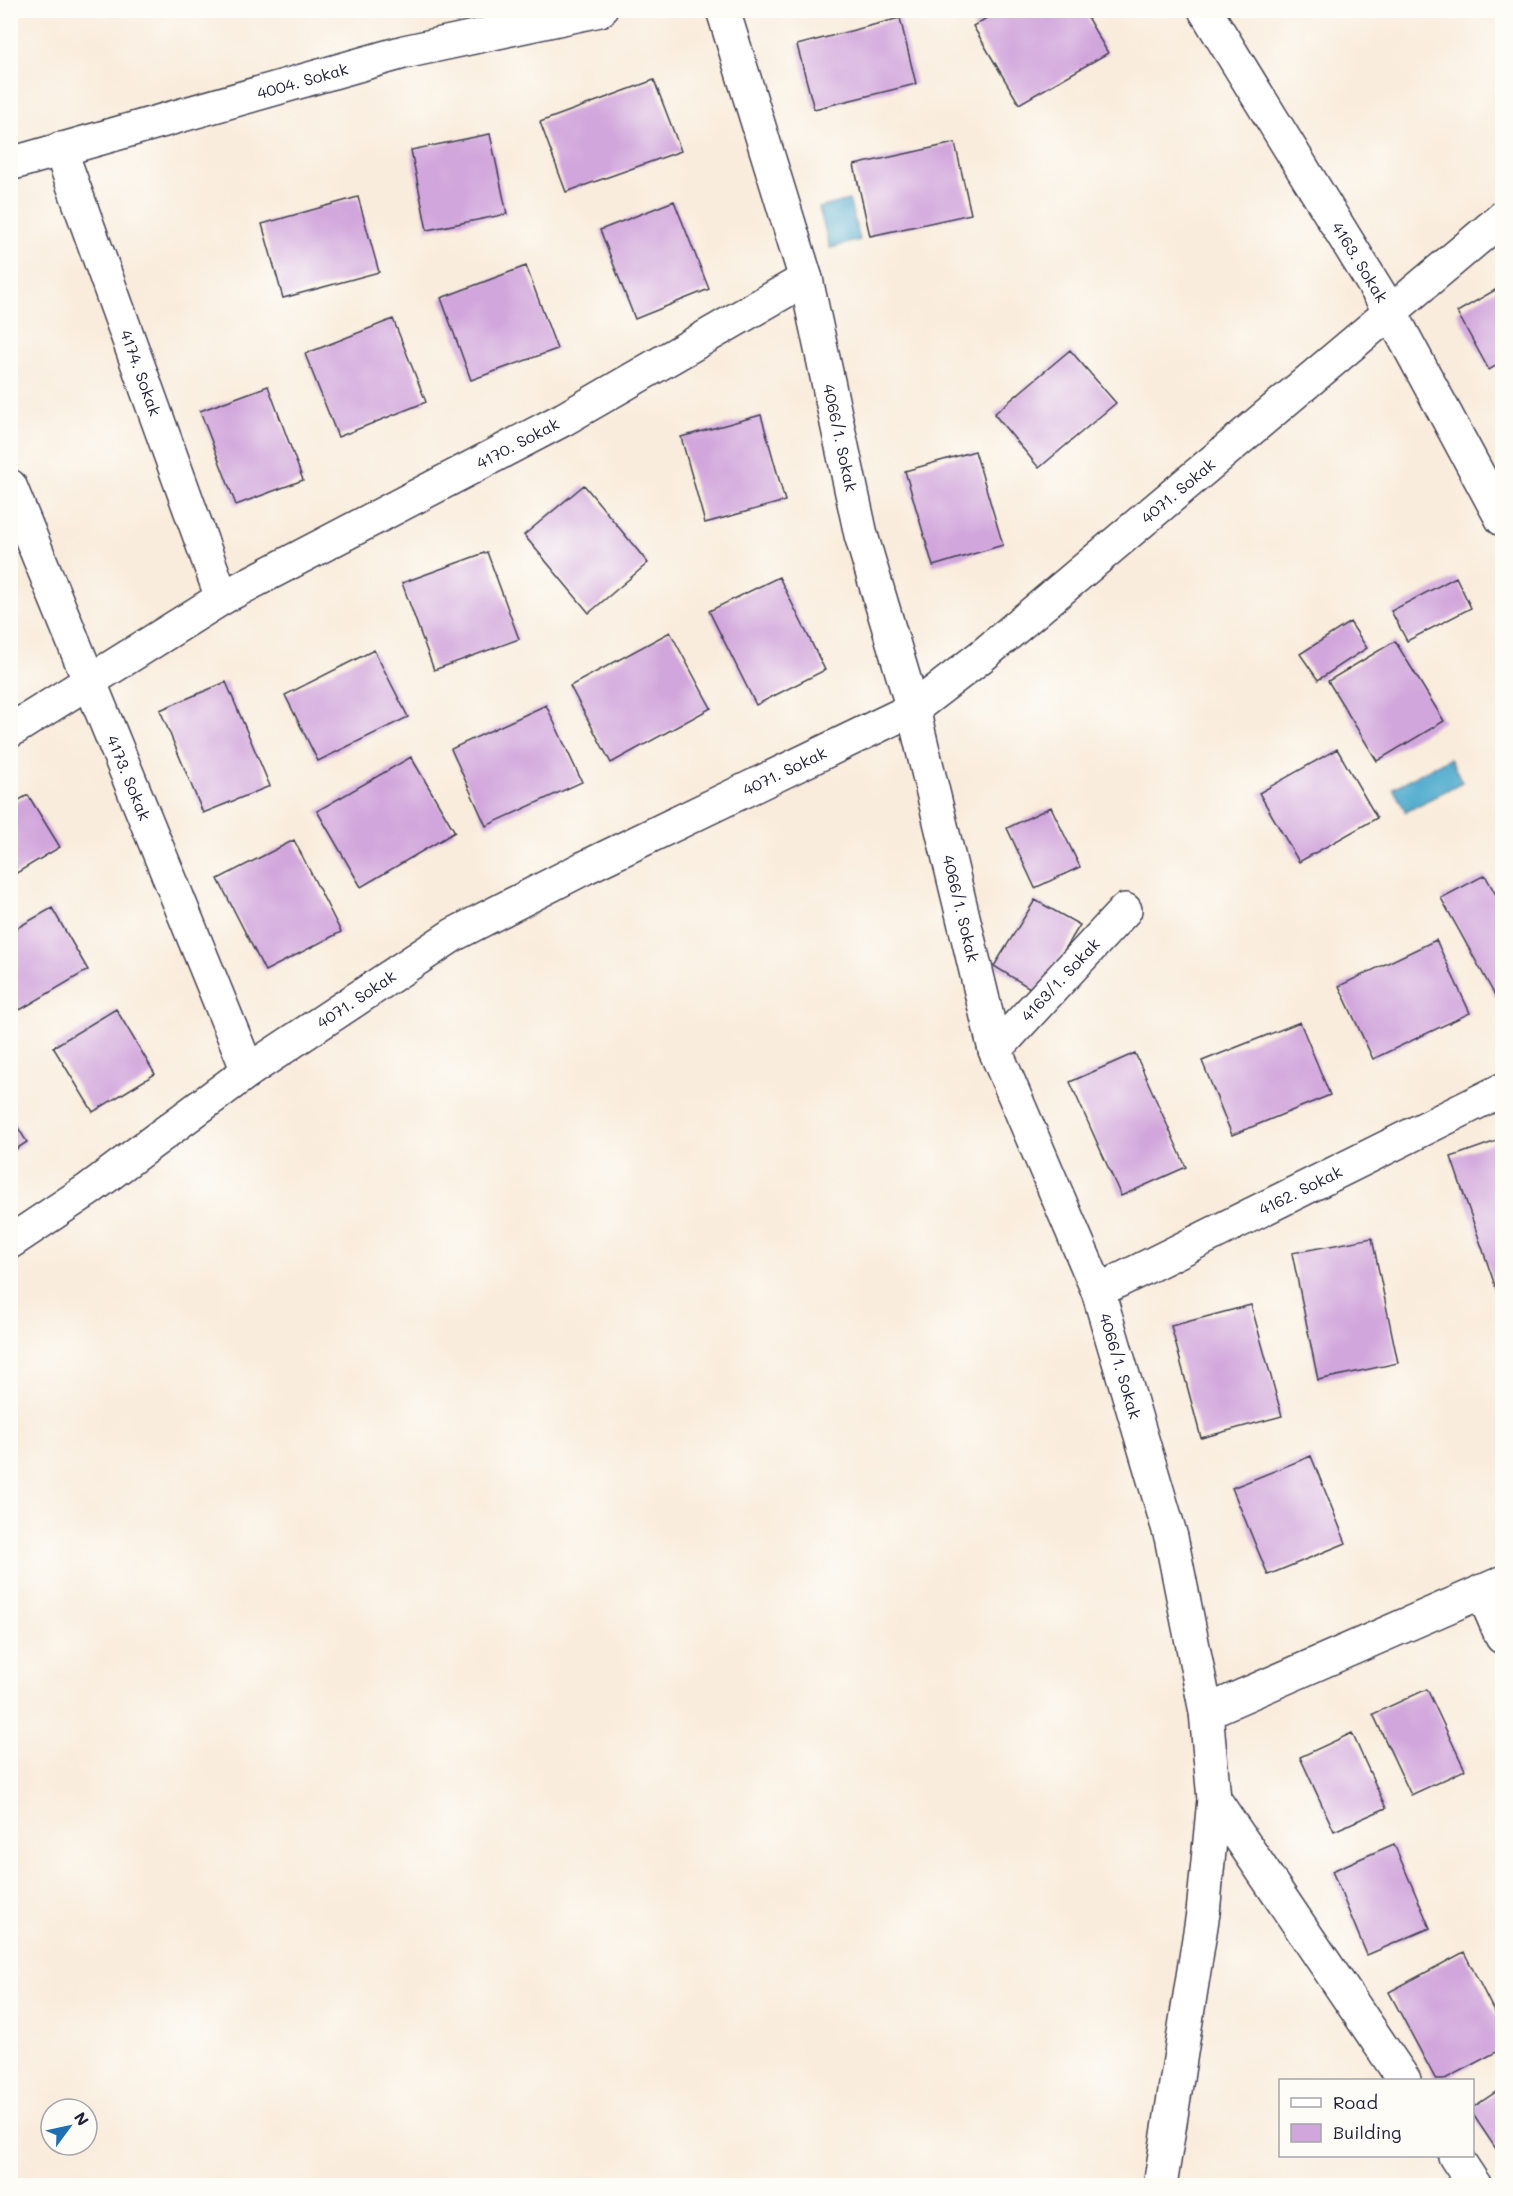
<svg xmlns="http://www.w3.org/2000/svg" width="1513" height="2196" font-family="Mali,sans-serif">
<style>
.water{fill:#50abce;stroke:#396684;stroke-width:1.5}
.building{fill:#d1a6dc}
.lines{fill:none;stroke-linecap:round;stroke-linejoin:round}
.minor-casing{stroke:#424053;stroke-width:36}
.minor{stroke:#fff;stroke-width:33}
.labels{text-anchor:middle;stroke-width:5;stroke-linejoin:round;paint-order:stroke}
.street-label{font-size:16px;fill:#22223b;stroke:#fdfcf7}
</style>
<rect width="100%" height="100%" fill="#fdfcf7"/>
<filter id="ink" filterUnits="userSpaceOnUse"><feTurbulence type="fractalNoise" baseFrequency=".0167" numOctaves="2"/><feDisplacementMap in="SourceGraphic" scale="12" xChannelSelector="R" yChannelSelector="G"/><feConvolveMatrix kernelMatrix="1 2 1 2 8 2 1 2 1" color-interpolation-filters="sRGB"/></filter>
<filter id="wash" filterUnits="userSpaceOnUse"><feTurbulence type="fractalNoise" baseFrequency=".008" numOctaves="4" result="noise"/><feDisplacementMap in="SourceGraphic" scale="24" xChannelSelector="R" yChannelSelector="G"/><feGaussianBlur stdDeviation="1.35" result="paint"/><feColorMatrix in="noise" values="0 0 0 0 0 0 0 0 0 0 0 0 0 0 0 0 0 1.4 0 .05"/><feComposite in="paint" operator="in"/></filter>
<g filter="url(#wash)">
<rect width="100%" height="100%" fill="#f9ecdc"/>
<!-- water -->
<path class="water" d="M 849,200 L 860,240 L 830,248 L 819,208 Z
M 1450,758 L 1462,782 L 1406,812 L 1393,788 Z"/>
<g id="blocks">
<!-- building -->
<path class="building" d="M 1000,10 L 1083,10 L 1108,53 L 1019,104 L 973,26 Z
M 900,18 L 916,84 L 814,109 L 797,45 Z
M 654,80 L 681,151 L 566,192 L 540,122 Z
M 490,134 L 507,214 L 427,230 L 411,150 Z
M 955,143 L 971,214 L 870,236 L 854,165 Z
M 358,197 L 379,272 L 283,298 L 262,224 Z
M 674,201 L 709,289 L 635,319 L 600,230 Z
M 526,266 L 557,349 L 471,380 L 441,298 Z
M 1502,286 L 1502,362 L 1489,370 L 1457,312 Z
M 393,319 L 426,402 L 338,437 L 305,354 Z
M 1070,350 L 1116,403 L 1039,468 L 994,414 Z
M 268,386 L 303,480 L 236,505 L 200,411 Z
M 761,415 L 785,501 L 705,523 L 681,437 Z
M 975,451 L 1003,545 L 933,566 L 905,471 Z
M 584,485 L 648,563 L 589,613 L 524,535 Z
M 487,552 L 519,639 L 434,670 L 402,583 Z
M 779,577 L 825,670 L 756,705 L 709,611 Z
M 1456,577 L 1471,608 L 1407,641 L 1391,611 Z
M 1350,622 L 1367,648 L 1318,680 L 1300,654 Z
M 670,632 L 711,708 L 611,763 L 570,686 Z
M 1395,641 L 1444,721 L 1377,761 L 1328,681 Z
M 374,650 L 408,717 L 318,761 L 285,695 Z
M 226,682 L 270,786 L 203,813 L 160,710 Z
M 546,705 L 582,782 L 486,826 L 451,749 Z
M 1337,749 L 1377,818 L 1299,862 L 1259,793 Z
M 411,757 L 455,832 L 361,887 L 317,811 Z
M 28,795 L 60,847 L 10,877 L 10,805 Z
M 1051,807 L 1080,867 L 1035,888 L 1007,828 Z
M 294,840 L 341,932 L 265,971 L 218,879 Z
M 1485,875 L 1502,906 L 1502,996 L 1497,999 L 1441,898 Z
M 1035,900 L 1080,925 L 1038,993 L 994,966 Z
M 52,908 L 88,970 L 20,1010 L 10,994 L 10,932 Z
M 1436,940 L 1470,1013 L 1373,1059 L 1339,986 Z
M 116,1009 L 155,1074 L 93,1112 L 53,1047 Z
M 1300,1022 L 1330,1095 L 1232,1135 L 1202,1061 Z
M 1135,1053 L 1186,1167 L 1121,1196 L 1070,1082 Z
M 10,1115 L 27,1142 L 10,1153 Z
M 1502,1139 L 1502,1306 L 1451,1157 Z
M 1372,1238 L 1398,1363 L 1318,1380 L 1292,1253 Z
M 1251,1305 L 1282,1416 L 1201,1438 L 1171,1326 Z
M 1311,1456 L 1346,1543 L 1268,1575 L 1232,1488 Z
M 1427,1689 L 1465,1770 L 1411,1795 L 1373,1714 Z
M 1352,1733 L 1386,1808 L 1334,1831 L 1300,1757 Z
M 1394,1844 L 1430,1928 L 1367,1955 L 1332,1871 Z
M 1464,1952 L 1502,2027 L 1502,2049 L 1443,2080 L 1436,2080 L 1389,1992 Z
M 1502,2088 L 1502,2158 L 1472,2113 L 1472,2108 Z"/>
</g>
</g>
<g filter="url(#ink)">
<use href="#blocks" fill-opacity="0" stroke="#424053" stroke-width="1.5"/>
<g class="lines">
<defs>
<g id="minor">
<path id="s1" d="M 723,10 L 806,279 L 861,535 L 913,709 L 995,1050 L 1098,1291 L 1171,1537 L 1206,1712 L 1214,1799 L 1203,1913 L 1160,2186"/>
<path id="s2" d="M 1205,10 L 1390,311 L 1502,519"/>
<path id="s3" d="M 60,149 L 222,598"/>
<path id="s4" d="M 10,164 L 404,52 L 600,10"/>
<path id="s5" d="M 10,486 L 248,1071"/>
<path id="s6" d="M 10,731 L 222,598 L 564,419 L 806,279"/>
<path id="s7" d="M 995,1050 L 1125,910"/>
<path id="s8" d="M 10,1242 L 88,1190 L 248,1071 L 453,935 L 584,868 L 913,709 L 983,655 L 1502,218"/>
<path id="s9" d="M 1098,1291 L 1502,1090"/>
<path d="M 1482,1591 L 1502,1637"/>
<path d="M 1206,1712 L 1502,1583"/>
<path d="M 1214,1799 L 1404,2080"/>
<path d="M 1455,2156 L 1475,2186"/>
</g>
</defs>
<!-- minor casing -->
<use href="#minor" class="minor-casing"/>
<!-- minor -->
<use href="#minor" class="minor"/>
</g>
</g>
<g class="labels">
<!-- street labels -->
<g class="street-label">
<text dy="6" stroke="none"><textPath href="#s4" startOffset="304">4004. Sokak</textPath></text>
<text dy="6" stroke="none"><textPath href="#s2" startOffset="296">4163. Sokak</textPath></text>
<text dy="6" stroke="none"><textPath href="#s3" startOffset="238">4174. Sokak</textPath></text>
<text dy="6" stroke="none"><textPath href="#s1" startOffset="444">4066/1. Sokak</textPath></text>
<text dy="6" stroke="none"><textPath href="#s6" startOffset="584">4170. Sokak</textPath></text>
<text dy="6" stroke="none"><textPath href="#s8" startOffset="1395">4071. Sokak</textPath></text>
<text dy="6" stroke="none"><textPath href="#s8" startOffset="909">4071. Sokak</textPath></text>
<text dy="6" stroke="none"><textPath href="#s5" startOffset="315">4173. Sokak</textPath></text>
<text dy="6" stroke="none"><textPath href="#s1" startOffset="930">4066/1. Sokak</textPath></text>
<text dy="6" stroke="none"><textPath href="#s7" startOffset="96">4163/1. Sokak</textPath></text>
<text dy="6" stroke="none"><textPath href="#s8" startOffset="423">4071. Sokak</textPath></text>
<text dy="6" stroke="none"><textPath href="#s9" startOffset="226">4162. Sokak</textPath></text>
<text dy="6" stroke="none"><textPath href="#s1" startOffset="1416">4066/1. Sokak</textPath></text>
</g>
</g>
<!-- margin -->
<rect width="1513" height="2196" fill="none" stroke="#fdfcf7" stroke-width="36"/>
<!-- legend -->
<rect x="1279" y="2079" width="195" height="78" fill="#fdfcf7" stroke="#a5a5ac" stroke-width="1.5"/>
<rect x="1291" y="2098" width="30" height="9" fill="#ffffff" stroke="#a5a5ac" stroke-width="1.5"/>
<text x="1333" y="2109" font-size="18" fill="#22223b">Road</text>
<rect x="1291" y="2124" width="30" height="18" fill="#d1a6dc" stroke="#a5a5ac" stroke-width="1.5"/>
<text x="1333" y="2139" font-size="18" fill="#22223b">Building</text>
<!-- north arrow -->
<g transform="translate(69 2127) rotate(57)"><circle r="28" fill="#fdfcf7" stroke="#a5a5ac" stroke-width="1.5"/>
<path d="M0-4.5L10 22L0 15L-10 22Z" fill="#1f6fb2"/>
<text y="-9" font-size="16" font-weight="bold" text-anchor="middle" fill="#22223b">N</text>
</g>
</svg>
